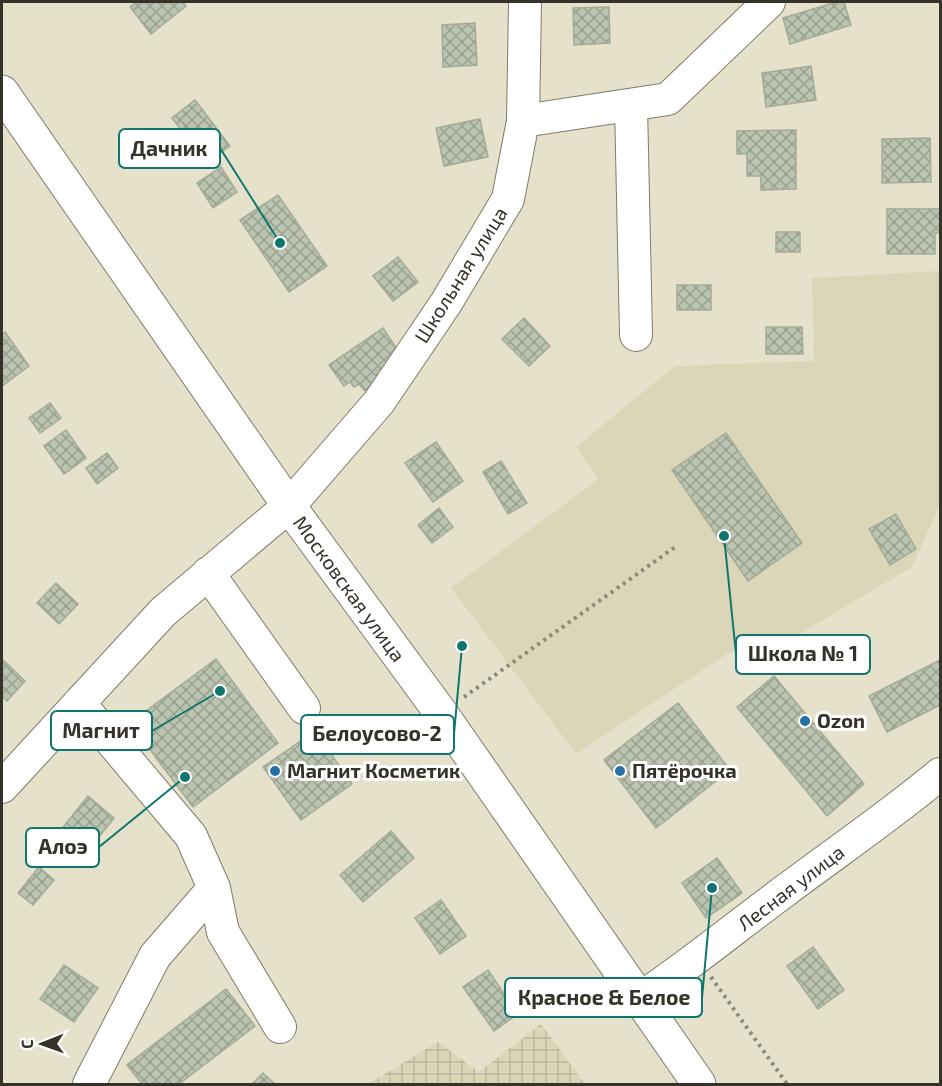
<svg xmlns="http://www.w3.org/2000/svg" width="942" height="1086" font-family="'Exo 2',sans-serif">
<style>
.built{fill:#dcd6b8}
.industrial{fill:url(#industrial-grid)}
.building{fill:url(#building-cross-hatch);stroke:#a2ac97;stroke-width:1.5}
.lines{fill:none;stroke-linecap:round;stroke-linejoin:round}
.minor-casing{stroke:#807c68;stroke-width:34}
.highway-casing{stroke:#807c68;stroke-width:35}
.path{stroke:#8c8979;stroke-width:4;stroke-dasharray:3 4.5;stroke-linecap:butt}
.minor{stroke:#fff;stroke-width:32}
.highway{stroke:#fff;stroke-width:33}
.poi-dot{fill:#2470a3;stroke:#fff;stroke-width:2}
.labels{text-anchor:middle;stroke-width:6;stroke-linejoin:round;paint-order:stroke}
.street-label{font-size:20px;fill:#343229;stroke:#fff}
.poi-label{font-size:20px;font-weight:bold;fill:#343229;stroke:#fff;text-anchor:start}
.leader{fill:none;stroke:#0f766e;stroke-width:2}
.callout-dot{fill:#0f766e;stroke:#fff;stroke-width:2}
.callout{fill:#fff;stroke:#0f766e;stroke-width:2}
.callout-label{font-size:21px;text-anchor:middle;font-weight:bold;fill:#343229}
</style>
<defs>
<pattern id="industrial-grid" width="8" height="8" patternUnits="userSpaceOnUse" patternTransform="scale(1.5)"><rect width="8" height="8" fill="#dcd6b8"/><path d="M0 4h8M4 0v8" fill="none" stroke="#bdb89e"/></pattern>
<pattern id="building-cross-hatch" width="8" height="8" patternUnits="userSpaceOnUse" patternTransform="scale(1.5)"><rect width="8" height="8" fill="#bbc4b0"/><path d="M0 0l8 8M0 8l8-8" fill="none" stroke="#99a08f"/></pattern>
</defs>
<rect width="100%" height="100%" fill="#e5e1ca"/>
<!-- built -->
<path class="built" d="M 940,271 L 940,504 L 912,567 L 761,657 L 733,650 L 576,754 L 451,588 L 599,479 L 576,447 L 675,366 L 814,361 L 812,278 Z"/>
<!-- industrial -->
<path class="industrial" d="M 541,1024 L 585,1084 L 368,1084 L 438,1042 L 479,1072 Z"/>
<!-- building -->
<path class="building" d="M 137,2 L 183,2 L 186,6 L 151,34 L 130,7 Z
M 836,2 L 844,2 L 851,25 L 790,44 L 783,18 Z
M 609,7 L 610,43 L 574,45 L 573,8 Z
M 475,23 L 477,65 L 443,67 L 442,25 Z
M 811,66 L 816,100 L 766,107 L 762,73 Z
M 195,100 L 230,146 L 206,163 L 172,118 Z
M 480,119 L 488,157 L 444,166 L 436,128 Z
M 796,130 L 796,189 L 761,190 L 761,176 L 747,176 L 747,154 L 737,154 L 737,131 Z
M 930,138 L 931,182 L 882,183 L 882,139 Z
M 221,167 L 237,192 L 213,208 L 197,183 Z
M 278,195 L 327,266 L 289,292 L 240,220 Z
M 887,209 L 940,209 L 940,233 L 935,233 L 935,254 L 887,254 Z
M 776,232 L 800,232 L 800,252 L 776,252 Z
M 398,257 L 418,282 L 393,301 L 373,276 Z
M 677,285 L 711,285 L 711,310 L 677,310 Z
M 524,318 L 550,346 L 529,366 L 502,339 Z
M 766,327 L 802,327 L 803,354 L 766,354 Z
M 383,328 L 397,349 L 388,356 L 392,361 L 376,372 L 381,380 L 365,391 L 359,384 L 354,387 L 350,382 L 344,386 L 329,365 Z
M 5,332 L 29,366 L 2,386 L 2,335 Z
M 50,403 L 61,418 L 40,433 L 29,418 Z
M 66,430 L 86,458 L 64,474 L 44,446 Z
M 726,433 L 802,543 L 748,581 L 672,470 Z
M 436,442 L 463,481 L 433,502 L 405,463 Z
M 107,453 L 118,468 L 97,484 L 86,468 Z
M 501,461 L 527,503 L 508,514 L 483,472 Z
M 439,508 L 453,527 L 432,543 L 418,525 Z
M 896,514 L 916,549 L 890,565 L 869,529 Z
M 56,583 L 78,604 L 59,624 L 37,603 Z
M 2,659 L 25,681 L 7,701 L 2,696 Z
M 216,659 L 278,743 L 193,807 L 130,723 Z
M 940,660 L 940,705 L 887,732 L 869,696 Z
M 774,676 L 864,784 L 827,816 L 737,707 Z
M 678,703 L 730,770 L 656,828 L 604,760 Z
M 315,731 L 352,784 L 301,820 L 263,767 Z
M 88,796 L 114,818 L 86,853 L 60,831 Z
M 391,831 L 414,858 L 363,902 L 340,875 Z
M 717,858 L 742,893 L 706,918 L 682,883 Z
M 39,867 L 54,880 L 33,905 L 18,893 Z
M 441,900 L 466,936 L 440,954 L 415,918 Z
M 813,947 L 844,990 L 818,1009 L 787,966 Z
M 64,965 L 98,988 L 74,1022 L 40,999 Z
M 488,970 L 518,1014 L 494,1031 L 463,987 Z
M 226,989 L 255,1026 L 179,1084 L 142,1084 L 127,1065 Z
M 263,1073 L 275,1084 L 252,1084 Z"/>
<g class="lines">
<defs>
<path id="minor" d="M 631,105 L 636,335
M 523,121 L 668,99 L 769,2
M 208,573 L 304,708
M 79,703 L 191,836 L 214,888 L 223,932 L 280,1027
M 2,787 L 163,612 L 289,506 L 379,402 L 446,303 L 508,199 L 523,121 L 525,2
M 639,999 C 690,965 737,926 786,890 C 838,851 891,815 940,774
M 89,1084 L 155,956 L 214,888"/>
<path id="highway" d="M 2,92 L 289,506 L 441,713 L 699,1084"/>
</defs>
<!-- minor casing -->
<use href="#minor" class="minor-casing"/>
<!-- highway casing -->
<use href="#highway" class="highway-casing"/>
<!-- path -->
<path class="path" d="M 464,697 L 678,545
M 711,977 L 787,1084"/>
<!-- minor -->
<use href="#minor" class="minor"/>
<!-- highway -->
<use href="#highway" class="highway"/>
</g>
<!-- markers -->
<g class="poi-dot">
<circle cx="805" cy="721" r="6"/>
<circle cx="275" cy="771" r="6"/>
<circle cx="620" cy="771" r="6"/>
</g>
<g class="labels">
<!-- street labels -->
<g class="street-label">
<text transform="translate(461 275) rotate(-58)" y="7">Школьная улица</text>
<text transform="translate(349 589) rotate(54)" y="7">Московская улица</text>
<text transform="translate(791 888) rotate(-37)" y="7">Лесная улица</text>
</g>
<!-- poi labels -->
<g class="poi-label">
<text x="817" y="728">Ozon</text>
<text x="287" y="778">Магнит Косметик</text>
<text x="632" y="778">Пятёрочка</text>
</g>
</g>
<!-- callouts -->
<path class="leader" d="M280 243L220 148M724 536L736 654M220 691L152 731M462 646L454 734M185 777L99 847M712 888L702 998"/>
<g class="callout-dot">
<circle cx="280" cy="243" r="6"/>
<circle cx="724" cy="536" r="6"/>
<circle cx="220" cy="691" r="6"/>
<circle cx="462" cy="646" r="6"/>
<circle cx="185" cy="777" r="6"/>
<circle cx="712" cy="888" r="6"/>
</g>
<g class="callout">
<rect x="119" y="129" width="101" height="39" rx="6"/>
<rect x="736" y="635" width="134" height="39" rx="6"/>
<rect x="51" y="711" width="101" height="39" rx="6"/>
<rect x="301" y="715" width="153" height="39" rx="6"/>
<rect x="26" y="828" width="73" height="39" rx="6"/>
<rect x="505" y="978" width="197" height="39" rx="6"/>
</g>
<g class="callout-label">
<text x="169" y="156">Дачник</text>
<text x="803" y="661">Школа № 1</text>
<text x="101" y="738">Магнит</text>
<text x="377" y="741">Белоусово-2</text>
<text x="63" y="854">Алоэ</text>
<text x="604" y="1005">Красное &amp; Белое</text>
</g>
<!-- border -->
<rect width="942" height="1086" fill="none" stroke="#343229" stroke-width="6"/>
<!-- north arrow -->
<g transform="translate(42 1044) rotate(269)" stroke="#ffffff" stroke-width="4.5" paint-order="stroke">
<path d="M0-4.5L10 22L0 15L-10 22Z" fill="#343229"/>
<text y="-9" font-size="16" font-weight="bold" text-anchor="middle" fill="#343229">С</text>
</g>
</svg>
